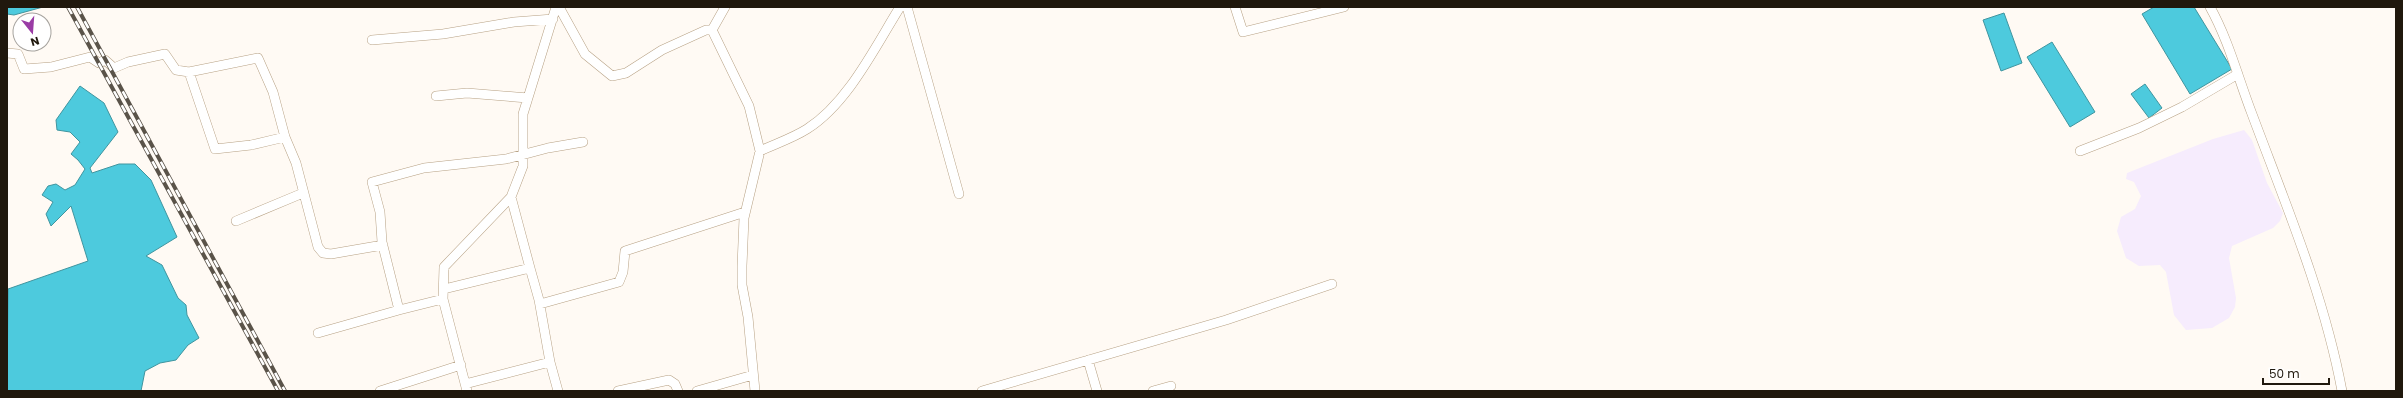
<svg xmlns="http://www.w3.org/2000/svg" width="2403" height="398" font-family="Poppins,sans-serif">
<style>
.industrial{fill:#f6ecfd}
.water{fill:#4dcadd;stroke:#40959f}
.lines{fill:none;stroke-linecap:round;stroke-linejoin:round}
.minor-casing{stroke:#b7a184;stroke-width:10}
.minor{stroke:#fff;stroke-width:9}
.rail-casing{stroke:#5a5349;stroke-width:4}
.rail{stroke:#fff;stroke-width:2.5;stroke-dasharray:8;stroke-linecap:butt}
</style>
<rect width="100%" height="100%" fill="#fffaf4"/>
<!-- industrial -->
<path class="industrial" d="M 2244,130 L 2252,140 L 2267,183 L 2283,213 L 2280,221 L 2273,228 L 2232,246 L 2229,258 L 2236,298 L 2235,307 L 2229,318 L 2212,328 L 2186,330 L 2174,315 L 2166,272 L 2160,265 L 2139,266 L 2126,258 L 2117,231 L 2121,217 L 2135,209 L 2141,196 L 2134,182 L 2126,179 L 2127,173 L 2213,139 Z"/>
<!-- water -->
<path class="water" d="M 7,7 L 43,7 L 14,15 L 7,14 Z
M 2154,7 L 2194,7 L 2232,69 L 2190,94 L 2142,14 Z
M 2004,13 L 2022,63 L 2001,71 L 1983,20 Z
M 2052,42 L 2095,112 L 2070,127 L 2027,57 Z
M 2145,84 L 2162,108 L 2149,118 L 2131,94 Z
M 80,86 L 104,103 L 118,132 L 90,168 L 92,173 L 119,164 L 135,164 L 151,180 L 177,237 L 146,256 L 162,265 L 178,298 L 186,305 L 187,315 L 199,338 L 188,345 L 176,360 L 160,363 L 145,371 L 141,391 L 7,391 L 8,289 L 88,261 L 71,206 L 51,226 L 46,214 L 53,202 L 42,195 L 48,186 L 56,184 L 65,190 L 75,185 L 85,169 L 78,160 L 71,154 L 80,142 L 70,132 L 57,130 L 56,120 Z"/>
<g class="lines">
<defs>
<path id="minor" d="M 559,7 L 585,54 L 612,76 L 626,73 L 662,50 L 706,30 L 712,30 L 749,106 L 760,151 L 744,218 L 742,266 L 742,285 L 748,317 L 755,391
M 907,7 L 959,194
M 1235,7 L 1243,32 L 1344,7
M 2210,7 C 2229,41 2238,78 2252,114 C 2286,205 2324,295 2342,391
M 712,30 L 725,7
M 372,40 L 443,34 L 514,22 L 553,19
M 7,53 L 18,54 L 24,69 L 51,67 L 90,57 L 99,63 L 105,60 L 114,68 L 128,62 L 165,54 L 176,70 L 189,72 L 258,58 L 273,92 L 285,137 L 296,163 L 318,247 L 323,253 L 331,254 L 383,245
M 189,72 L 215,149 L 251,145 L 285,137
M 436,96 L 467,93 L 528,98
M 760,151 C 775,144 793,138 807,129 C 848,103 875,47 900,7
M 2080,151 L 2139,128 L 2182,107 L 2238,74
M 511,197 L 530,268
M 236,221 L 303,193
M 444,289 L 530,268 L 539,300 L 550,362
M 443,299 L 399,310 L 382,242 L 380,212 L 372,182 L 424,168 L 506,159 L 548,148 L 583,142
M 540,304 L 619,282 L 623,272 L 625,251 L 745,212
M 318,333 L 399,310
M 1088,360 L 1097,391
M 465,384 L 550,362 L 558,391
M 380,391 L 461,365
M 467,391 L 443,299 L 444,267 L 511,197 L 523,166 L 523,114 L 556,7
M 618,391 L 669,380 L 675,384 L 678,391
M 697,391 L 753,375
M 982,391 L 1226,320 L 1332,284
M 1153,391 L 1171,386"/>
</defs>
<!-- minor casing -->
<use href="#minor" class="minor-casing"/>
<!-- minor -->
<use href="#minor" class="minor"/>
<defs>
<path id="rail" d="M 68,7 L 278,391
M 77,7 L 285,391"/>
</defs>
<!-- rail casing -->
<use href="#rail" class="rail-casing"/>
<!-- rail -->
<use href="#rail" class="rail"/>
</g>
<!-- border -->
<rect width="2403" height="398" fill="none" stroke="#20180d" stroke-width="16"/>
<!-- north arrow -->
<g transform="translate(32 32) rotate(163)"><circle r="19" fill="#ffffff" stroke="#a6a39e"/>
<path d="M0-3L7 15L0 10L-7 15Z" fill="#9a3ca5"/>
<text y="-6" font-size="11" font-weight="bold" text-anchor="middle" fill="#20180d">N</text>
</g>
<!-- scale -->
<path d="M2263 378v6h66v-6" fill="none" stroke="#20180d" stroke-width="2"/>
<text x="2269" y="378" font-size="12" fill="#20180d" stroke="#ffffff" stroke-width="3" paint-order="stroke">50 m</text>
</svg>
